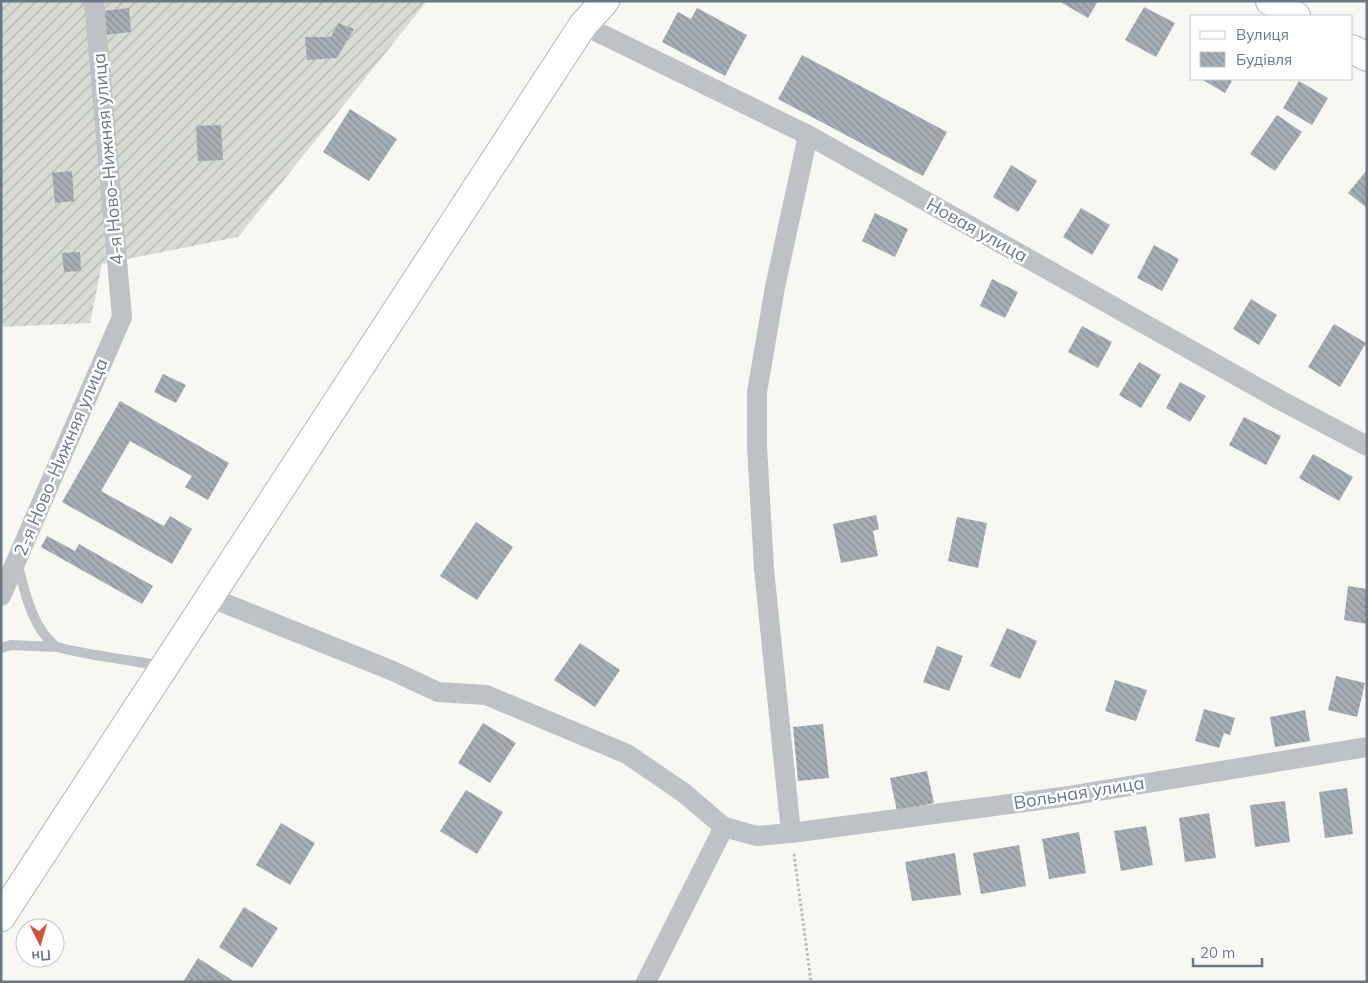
<svg xmlns="http://www.w3.org/2000/svg" width="1368" height="983" font-family="Mulish,sans-serif">
<style>
.garden{fill:url(#garden-furrows)}
.building{fill:url(#building-back-hatch)}
.lines{fill:none;stroke-linecap:round;stroke-linejoin:round}
.secondary-casing{stroke:#b1b6ba;stroke-width:30}
.path{stroke:#b8bbbd;stroke-width:3;stroke-dasharray:2.5 2.5;stroke-linecap:butt}
.lane{stroke:#bec2c5;stroke-width:10}
.street{stroke:#bec2c5;stroke-width:20}
.secondary{stroke:#fff;stroke-width:28}
.labels{text-anchor:middle;stroke-width:5;stroke-linejoin:round;paint-order:stroke}
.street-label{font-size:18px;fill:#697882;stroke:#fff}
</style>
<defs>
<pattern id="garden-furrows" width="10" height="10" patternUnits="userSpaceOnUse" patternTransform="scale(1.25)"><rect width="10" height="10" fill="#d7dbd4"/><path d="M-1 1l2-2M0 10L10 0M9 11l2-2" fill="none" stroke="#b2b6b1"/></pattern>
<pattern id="building-back-hatch" width="6" height="6" patternUnits="userSpaceOnUse" patternTransform="scale(1.25)"><rect width="6" height="6" fill="#a6adb3"/><path d="M-1 5l2 2M0 0l6 6M5-1l2 2" fill="none" stroke="#8b9297"/></pattern>
</defs>
<rect width="100%" height="100%" fill="#f7f7f4"/>
<!-- garden -->
<path class="garden" d="M 1,1 L 427,1 L 238,237 L 102,264 L 90,323 L 1,327 Z"/>
<!-- building -->
<path class="building" d="M 1063,1 L 1098,1 L 1088,18 L 1062,3 Z
M 1144,7 L 1175,23 L 1156,57 L 1125,40 Z
M 129,8 L 131,32 L 104,35 L 102,11 Z
M 697,8 L 747,35 L 725,76 L 662,42 L 678,12 L 691,19 Z
M 338,23 L 354,29 L 337,58 L 307,60 L 305,37 L 331,37 Z
M 802,55 L 947,132 L 923,176 L 778,99 Z
M 1201,79 L 1233,79 L 1225,93 Z
M 1299,81 L 1328,98 L 1312,125 L 1283,108 Z
M 350,109 L 397,139 L 369,181 L 323,152 Z
M 1277,115 L 1302,132 L 1275,171 L 1250,154 Z
M 221,125 L 223,160 L 198,161 L 196,126 Z
M 1011,165 L 1037,181 L 1018,212 L 993,197 Z
M 1367,170 L 1367,208 L 1348,193 Z
M 72,171 L 74,201 L 55,203 L 52,173 Z
M 1081,208 L 1110,225 L 1092,255 L 1063,237 Z
M 875,213 L 908,229 L 895,257 L 862,241 Z
M 1154,245 L 1179,259 L 1162,291 L 1137,278 Z
M 80,252 L 81,271 L 64,272 L 62,253 Z
M 992,279 L 1018,292 L 1005,318 L 980,306 Z
M 1251,299 L 1277,315 L 1259,345 L 1233,329 Z
M 1334,324 L 1366,343 L 1340,387 L 1308,367 Z
M 1082,326 L 1112,342 L 1098,368 L 1068,352 Z
M 1139,362 L 1161,375 L 1141,408 L 1119,395 Z
M 163,374 L 186,385 L 176,403 L 154,392 Z
M 1180,382 L 1206,396 L 1190,422 L 1166,408 Z
M 120,401 L 229,463 L 208,500 L 185,487 L 192,476 L 130,441 L 101,491 L 164,526 L 170,516 L 192,529 L 172,564 L 62,502 Z
M 1244,417 L 1281,436 L 1266,465 L 1229,445 Z
M 1313,454 L 1353,477 L 1339,501 L 1299,478 Z
M 876,515 L 879,529 L 873,531 L 878,556 L 841,563 L 833,524 Z
M 957,517 L 987,523 L 978,568 L 948,561 Z
M 476,522 L 513,547 L 477,600 L 440,576 Z
M 47,536 L 75,551 L 79,544 L 153,586 L 142,604 L 41,547 Z
M 1348,586 L 1367,589 L 1367,624 L 1344,620 Z
M 1007,628 L 1037,641 L 1020,679 L 990,666 Z
M 580,643 L 620,670 L 595,707 L 554,680 Z
M 937,646 L 963,656 L 949,691 L 923,682 Z
M 1336,676 L 1365,683 L 1357,717 L 1328,710 Z
M 1115,680 L 1147,690 L 1136,721 L 1105,711 Z
M 1204,709 L 1235,718 L 1230,735 L 1224,733 L 1219,748 L 1195,741 Z
M 1305,710 L 1310,741 L 1275,747 L 1270,717 Z
M 483,723 L 516,743 L 490,783 L 458,763 Z
M 823,724 L 829,778 L 798,781 L 793,727 Z
M 927,771 L 934,803 L 897,811 L 890,778 Z
M 1347,788 L 1353,834 L 1325,838 L 1319,792 Z
M 466,790 L 503,812 L 477,854 L 440,831 Z
M 1285,801 L 1290,842 L 1255,847 L 1250,805 Z
M 1209,813 L 1216,858 L 1185,862 L 1179,818 Z
M 281,823 L 315,843 L 290,885 L 256,865 Z
M 1146,826 L 1153,865 L 1121,871 L 1114,831 Z
M 1079,832 L 1086,873 L 1049,879 L 1042,839 Z
M 1019,845 L 1026,886 L 981,894 L 973,853 Z
M 955,853 L 961,895 L 912,901 L 905,862 Z
M 244,907 L 278,928 L 252,968 L 219,947 Z
M 198,958 L 235,982 L 183,982 Z"/>
<g class="lines">
<defs>
<path id="secondary" d="M 1270,1 L 1296,16
M 1352,49 L 1367,57
M 1,917 L 583,25 L 605,1"/>
</defs>
<!-- secondary casing -->
<use href="#secondary" class="secondary-casing"/>
<!-- path -->
<path class="path" d="M 794,854 L 811,982"/>
<!-- lane -->
<path class="lane" d="M 17,563 C 25,591 31,625 54,645 C 60,651 148,663 163,666
M 1,648 L 11,645 L 56,647"/>
<!-- street -->
<path class="street" d="M 583,25 L 808,135 L 1278,399 L 1367,446
M 1,596 L 122,317 L 94,1
M 209,597 L 393,671 L 438,692 L 486,695 L 627,754 L 684,793 L 724,827 L 757,836 L 791,833 L 1062,797 L 1367,747
M 791,833 L 764,569 L 757,446 L 757,392 L 775,287 L 808,135
M 646,982 L 724,827"/>
<!-- secondary -->
<use href="#secondary" class="secondary"/>
</g>
<g class="labels">
<!-- street labels -->
<g class="street-label">
<text transform="translate(108 159) rotate(-95)" y="6">4-я Ново-Нижняя улица</text>
<text transform="translate(977 230) rotate(29)" y="6">Новая улица</text>
<text transform="translate(61 457) rotate(-67)" y="6">2-я Ново-Нижняя улица</text>
<text transform="translate(1079 793) rotate(-9)" y="6">Вольная улица</text>
</g>
</g>
<!-- border -->
<rect width="1368" height="983" fill="none" stroke="#697882" stroke-width="5"/>
<!-- legend -->
<rect x="1190" y="15" width="162" height="65" fill="#ffffff" stroke="#c3c9cd"/>
<rect x="1200" y="31" width="25" height="8" fill="#ffffff" stroke="#c3c9cd"/>
<text x="1236" y="40" font-size="15" fill="#697882">Вулиця</text>
<rect x="1200" y="52" width="25" height="15" fill="url(#building-back-hatch)" stroke="#c3c9cd"/>
<text x="1236" y="65" font-size="15" fill="#697882">Будівля</text>
<!-- north arrow -->
<g transform="translate(40 943) rotate(175)"><circle r="24" fill="#ffffff" stroke="#c3c9cd"/>
<path d="M0-4L9 19L0 12L-9 19Z" fill="#cf553c"/>
<text y="-8" font-size="14" font-weight="bold" text-anchor="middle" fill="#697882">Пн</text>
</g>
<!-- scale -->
<path d="M1193 958v8h69v-8" fill="none" stroke="#697882" stroke-width="2.5"/>
<text x="1200" y="958" font-size="15" fill="#697882" stroke="#ffffff" stroke-width="4" paint-order="stroke">20 m</text>
</svg>
